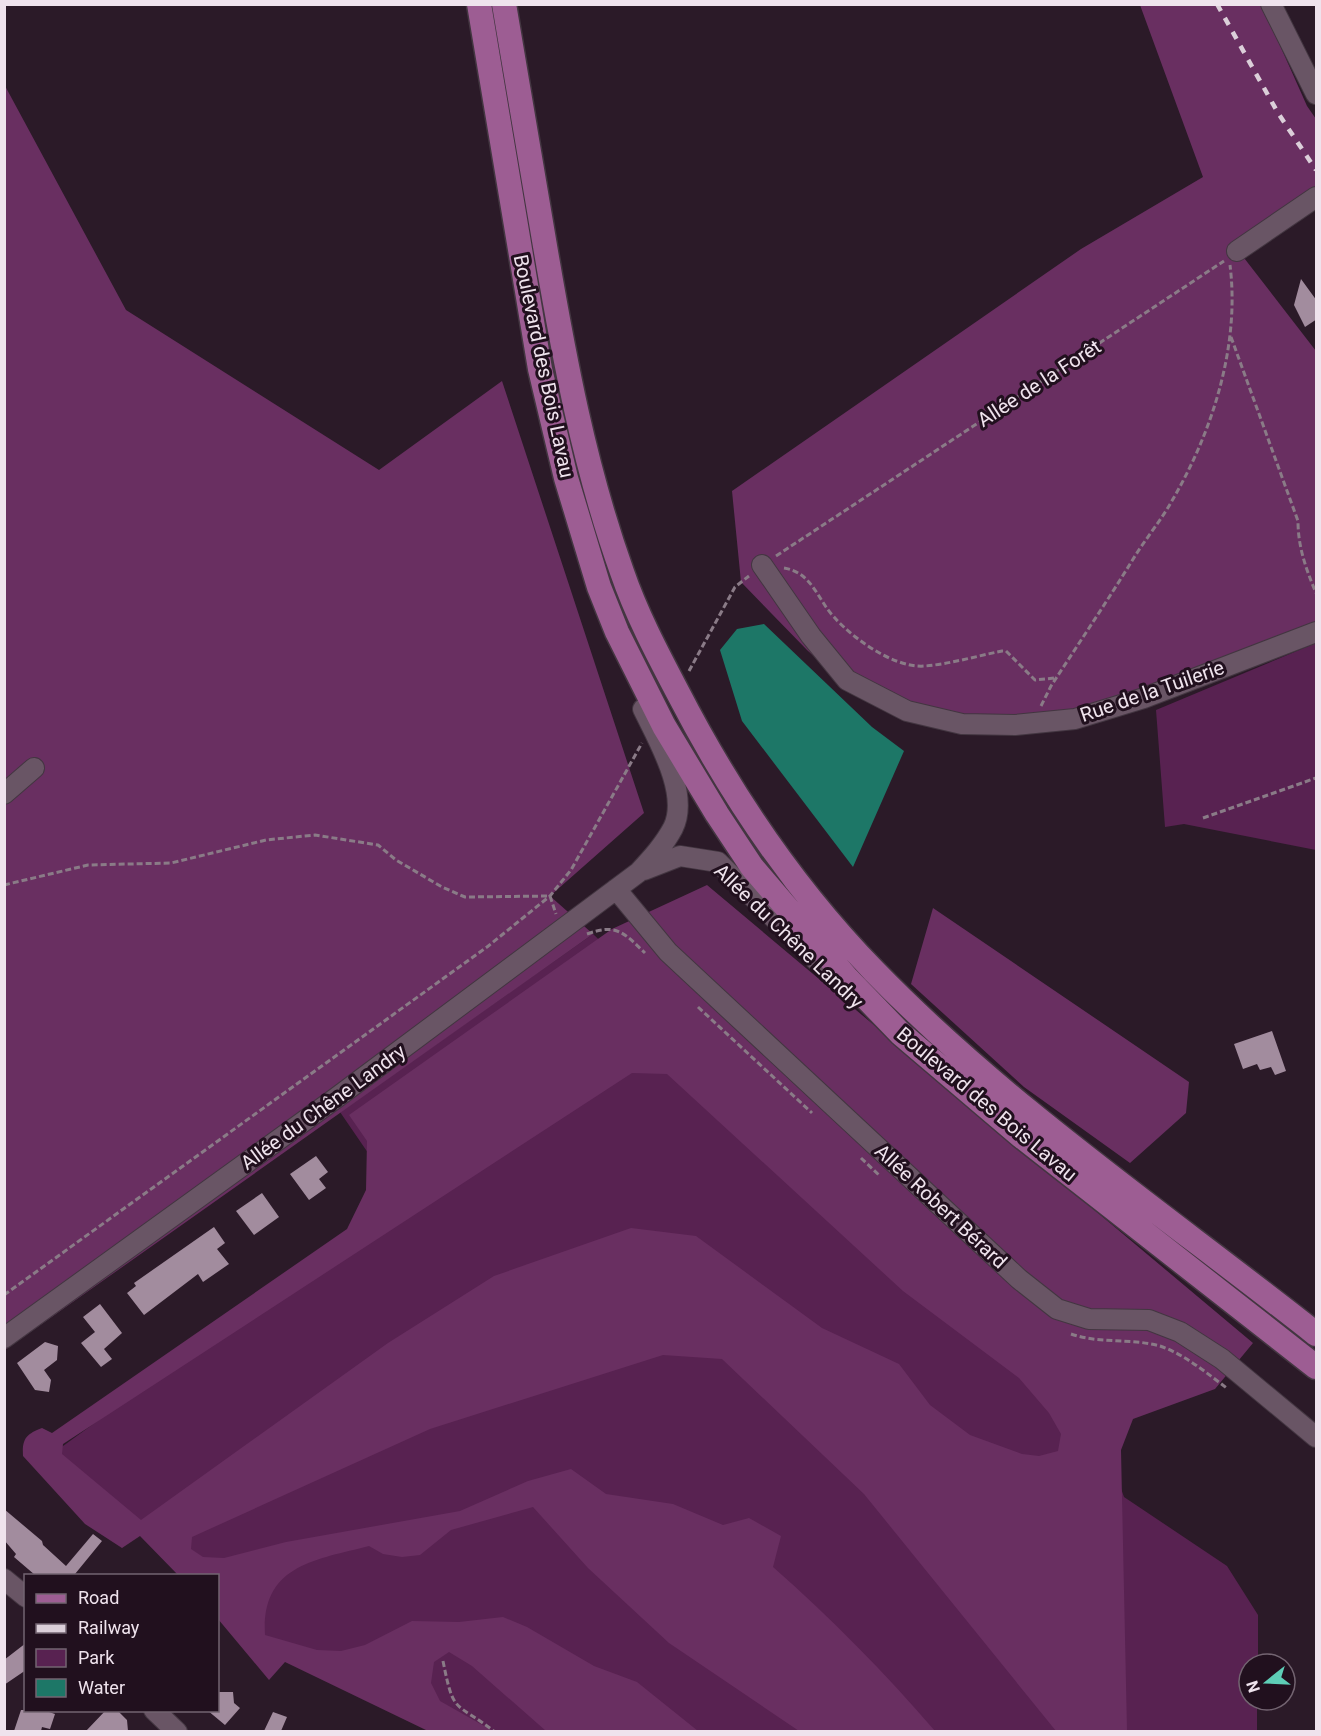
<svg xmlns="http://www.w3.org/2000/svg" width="1321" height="1736" font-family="Roboto,sans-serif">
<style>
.green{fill:#582251}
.forest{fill:#692f61;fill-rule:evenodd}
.water{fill:#1d7767}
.building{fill:#a28c9e}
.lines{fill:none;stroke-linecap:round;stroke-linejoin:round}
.minor-casing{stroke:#433641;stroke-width:22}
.major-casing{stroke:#433641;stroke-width:27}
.path{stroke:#8a7b87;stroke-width:3;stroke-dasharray:6 3;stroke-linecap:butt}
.minor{stroke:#695565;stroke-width:20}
.major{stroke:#9d5d93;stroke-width:24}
.rail{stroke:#dbcfd9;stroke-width:4.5;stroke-dasharray:8 8;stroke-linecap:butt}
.labels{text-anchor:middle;stroke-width:6;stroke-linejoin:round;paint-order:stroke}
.street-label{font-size:20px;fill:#efe3ed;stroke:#21101e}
</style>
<rect width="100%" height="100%" fill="#2b1a28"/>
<!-- green -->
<path class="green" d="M 1316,643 L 1316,850 L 1184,824 L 1165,827 L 1156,710 Z
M 593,934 L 1094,1412 L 1124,1497 L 1227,1566 L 1258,1615 L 1258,1664 L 1249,1664 L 1249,1700 L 1257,1700 L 1257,1731 L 461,1731 L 277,1647 L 218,1596 L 218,1576 L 194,1575 L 52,1454 L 401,1201 L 340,1112 Z"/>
<!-- forest -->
<path class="forest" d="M 1140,5 L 1262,5 L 1307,106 L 1316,119 L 1316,206 L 1241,254 L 1316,351 L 1316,623 L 1142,691 L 1026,726 L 915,722 L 857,696 L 807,650 L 741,582 L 732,491 L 1081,249 L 1203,177 Z
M 4,84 L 126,310 L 379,470 L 502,381 L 644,813 L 550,896 L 593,934 L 5,1350 Z
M 707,885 L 1253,1343 L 1215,1389 L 1133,1419 L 1121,1450 L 1127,1731 L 1056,1731 L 864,1494 L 722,1359 L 663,1355 L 430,1429 L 192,1537 L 191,1549 L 203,1557 L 224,1558 L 286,1542 L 460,1511 L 528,1481 L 571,1469 L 606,1494 L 673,1504 L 723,1525 L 749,1518 L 781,1536 L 773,1567 C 831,1618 885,1673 935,1731 L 799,1731 L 669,1643 L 588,1568 L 533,1507 L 451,1530 L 420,1555 L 402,1557 L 383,1554 L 369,1546 C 315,1560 261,1565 265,1635 L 317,1650 L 341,1651 L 365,1645 L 412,1621 L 459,1622 L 503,1617 L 527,1627 L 594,1666 L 637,1682 L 698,1731 L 546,1731 L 472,1666 L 449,1652 L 434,1662 L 431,1683 L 440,1701 L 493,1731 L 428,1731 L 285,1662 L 269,1680 L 218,1619 L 218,1576 L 178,1575 L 140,1536 L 122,1548 L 85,1524 L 23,1456 C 22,1439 26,1434 42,1428 L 52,1433 L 347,1229 L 366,1190 L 367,1141 L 349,1115 L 612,929 ZM 632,1073 L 667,1074 L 903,1291 L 1019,1378 L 1049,1413 L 1061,1434 L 1058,1451 L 1039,1456 L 1022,1454 L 970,1435 L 930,1405 L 899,1364 L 822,1328 L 696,1236 L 631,1228 L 494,1276 L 388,1343 L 141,1520 L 62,1454 L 63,1444 Z
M 933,908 L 1189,1082 L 1186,1113 L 1130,1163 L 1024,1087 L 911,984 Z"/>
<!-- water -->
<path class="water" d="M 764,624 L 872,727 L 904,751 L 853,867 L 742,721 L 720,650 L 737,629 Z"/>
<!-- building -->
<path class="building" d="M 1301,279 L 1317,301 L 1317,319 L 1305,327 L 1294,305 Z
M 1272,1031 L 1286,1071 L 1275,1075 L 1271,1067 L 1260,1070 L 1257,1064 L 1243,1069 L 1234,1044 Z
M 316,1156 L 328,1172 L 319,1179 L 326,1188 L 309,1200 L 290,1174 Z
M 262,1193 L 279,1217 L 254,1235 L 236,1211 Z
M 214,1227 L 225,1243 L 217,1249 L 229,1264 L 203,1282 L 198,1274 L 144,1315 L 127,1293 L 136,1286 L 134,1283 Z
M 100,1304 L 122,1333 L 104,1349 L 112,1359 L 101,1367 L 81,1343 L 95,1332 L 83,1317 Z
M 45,1342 L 58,1346 L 57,1360 L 44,1370 L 51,1380 L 49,1392 L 35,1390 L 17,1363 Z
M 4,1509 L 42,1541 L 43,1545 L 66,1566 L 93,1534 L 102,1541 L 75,1574 L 77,1575 L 35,1575 L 14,1557 L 16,1554 L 4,1540 Z
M 26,1643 L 26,1670 L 4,1685 L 4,1660 Z
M 218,1692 L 233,1692 L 234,1703 L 240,1708 L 225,1725 L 207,1710 L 218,1710 Z
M 21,1710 L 43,1710 L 55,1714 L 50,1729 L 42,1727 L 41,1731 L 14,1731 Z
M 106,1710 L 117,1710 L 127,1720 L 128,1731 L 86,1731 Z
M 273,1712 L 287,1717 L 281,1731 L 264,1731 Z"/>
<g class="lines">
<defs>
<path id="minor" d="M 1271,4 L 1316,94
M 1237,251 L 1316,197
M 762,565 L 811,636 L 847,680 L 907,711 L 962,724 L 1015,725 L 1075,719 L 1144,698 L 1316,632
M 4,794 L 34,768
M 644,870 L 680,856 L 718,862 L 831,975
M 616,889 L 668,952 L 1019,1279 L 1057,1309 L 1089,1319 L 1149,1320 L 1180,1332 L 1222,1359 L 1316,1437
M 4,1338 L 336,1098 L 639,872 C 651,859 664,845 673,828 C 690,794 658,740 643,709
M 4,1579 L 26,1597
M 154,1710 L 177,1732"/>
<path id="major" d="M 479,4 L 540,369 L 566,478 L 599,587 L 617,632 L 664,726 L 717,814 L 752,867 L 846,977 L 900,1033 L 1021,1136 L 1316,1367
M 504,4 C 518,85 531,166 545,246 C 564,357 584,466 622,572 C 636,613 657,653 677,691 C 729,792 794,889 874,971 C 1005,1106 1168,1217 1316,1334"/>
</defs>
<!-- minor casing -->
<use href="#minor" class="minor-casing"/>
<!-- major casing -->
<use href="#major" class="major-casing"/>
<!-- path -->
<path class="path" d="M 1231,337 L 1298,521 C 1298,547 1306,569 1316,593
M 776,556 L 1224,261
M 784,568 C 807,572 814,589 826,607 C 843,632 892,669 925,666 C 950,664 977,656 1002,651 L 1006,651 L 1035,680 L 1055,678
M 689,671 L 735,587 L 749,576
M 1041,706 L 1051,686 C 1079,643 1108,600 1135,556 C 1147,537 1162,519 1173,499 C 1213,430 1240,345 1230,265
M 1203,818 L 1316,778
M 4,885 L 88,865 L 171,863 L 266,840 L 315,835 L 378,845 L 396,860 L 442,887 L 465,897 L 550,896 L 556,914
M 587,934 C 617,923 624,933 645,953
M 698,1007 L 812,1113
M 861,1158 L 880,1176
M 4,1295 L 487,947 L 550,896 L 571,870 L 642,743
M 1071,1334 C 1100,1344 1131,1338 1160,1346 C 1184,1354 1208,1374 1228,1389
M 443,1661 C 454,1716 454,1700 495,1732"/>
<!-- minor -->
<use href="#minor" class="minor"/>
<!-- major -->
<use href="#major" class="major"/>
<!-- rail -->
<path class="rail" d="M 1217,4 L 1278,113 L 1316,170"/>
</g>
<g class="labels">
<!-- street labels -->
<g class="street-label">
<text transform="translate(544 366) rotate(78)" y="7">Boulevard des Bois Lavau</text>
<text transform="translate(1039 383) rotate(-33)" y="7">Allée de la Forêt</text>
<text transform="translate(1152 691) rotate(-19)" y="7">Rue de la Tuilerie</text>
<text transform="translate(789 936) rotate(44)" y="7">Allée du Chêne Landry</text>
<text transform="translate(987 1104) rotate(40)" y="7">Boulevard des Bois Lavau</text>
<text transform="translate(323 1107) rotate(-36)" y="7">Allée du Chêne Landry</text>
<text transform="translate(941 1206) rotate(43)" y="7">Allée Robert Bérard</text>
</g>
</g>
<!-- border -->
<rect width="1321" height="1736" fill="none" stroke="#efe3ed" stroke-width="12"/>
<!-- legend -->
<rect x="24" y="1574" width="195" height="138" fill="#21101e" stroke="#736471" stroke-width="1.5"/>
<rect x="36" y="1594" width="30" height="9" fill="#9d5d93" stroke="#736471" stroke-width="1.5"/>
<text x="78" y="1604" font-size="18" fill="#efe3ed">Road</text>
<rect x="36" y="1624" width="30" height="9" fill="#dbcfd9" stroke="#736471" stroke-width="1.5"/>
<text x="78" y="1634" font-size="18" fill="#efe3ed">Railway</text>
<rect x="36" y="1649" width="30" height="18" fill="#582251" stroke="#736471" stroke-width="1.5"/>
<text x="78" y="1664" font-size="18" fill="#efe3ed">Park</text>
<rect x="36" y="1679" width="30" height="18" fill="#1d7767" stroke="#736471" stroke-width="1.5"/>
<text x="78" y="1694" font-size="18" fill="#efe3ed">Water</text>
<!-- north arrow -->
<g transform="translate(1267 1682) rotate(252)"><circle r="28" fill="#21101e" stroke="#736471" stroke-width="1.5"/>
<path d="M0-4.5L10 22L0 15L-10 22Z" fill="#5eceb7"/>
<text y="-9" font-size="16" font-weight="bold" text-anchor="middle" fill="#efe3ed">N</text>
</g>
</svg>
